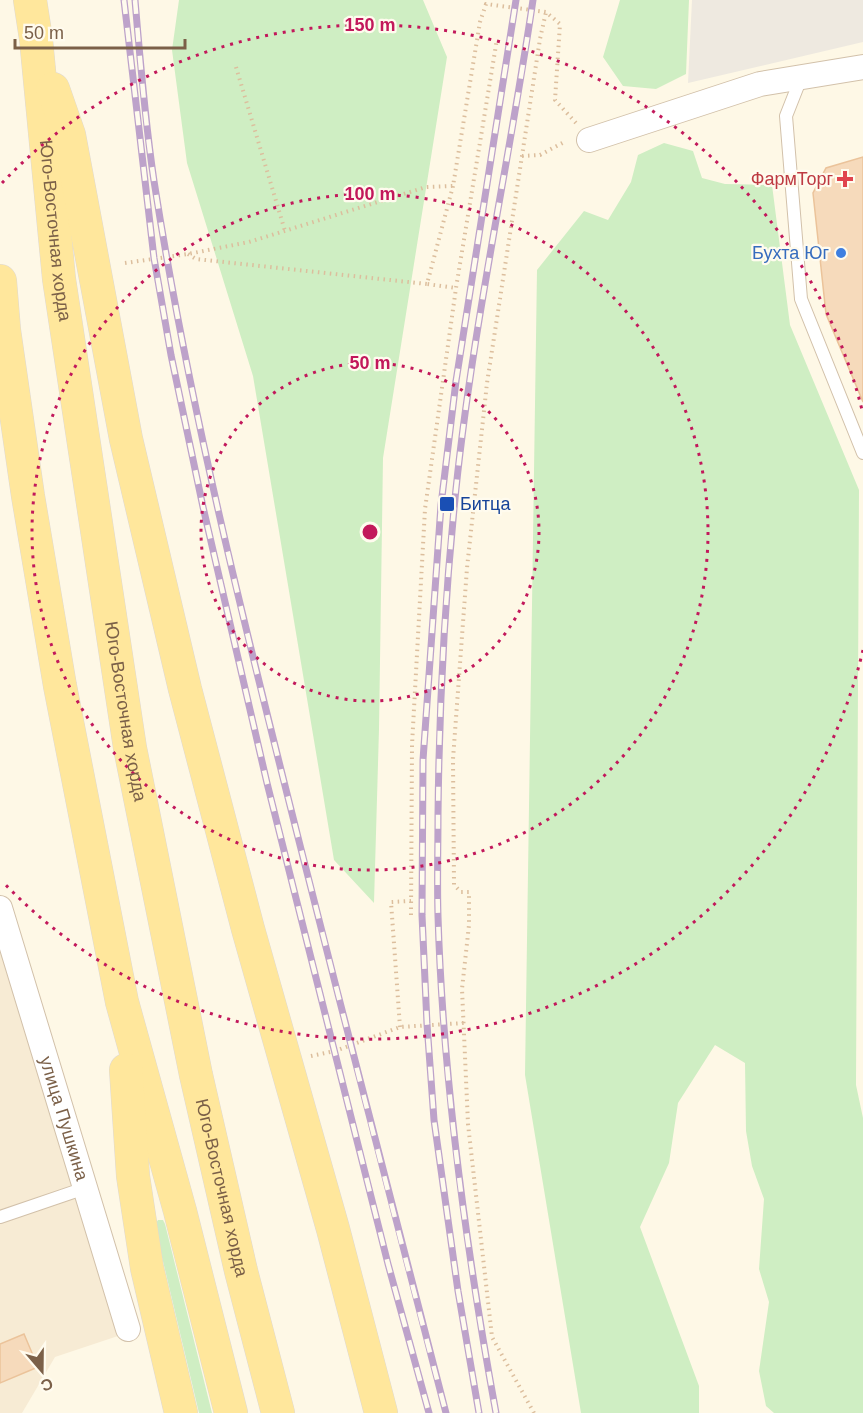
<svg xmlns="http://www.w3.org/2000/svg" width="863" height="1413" font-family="Helvetica,sans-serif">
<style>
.residential{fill:#f7ebd4}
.industrial{fill:#eee9e0}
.green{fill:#cfeec3}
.building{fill:#f6dabb;stroke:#ebc39a;stroke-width:1.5}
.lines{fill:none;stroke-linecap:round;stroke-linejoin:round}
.service-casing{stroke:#d2c1aa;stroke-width:14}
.minor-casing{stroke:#d2c1aa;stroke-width:26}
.primary-casing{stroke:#dfd9d3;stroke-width:34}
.path{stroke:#dcbe9d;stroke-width:4;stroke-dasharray:1.5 4.5;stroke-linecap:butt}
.service{stroke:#fff;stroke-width:12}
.minor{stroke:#fff;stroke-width:24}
.primary{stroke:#ffe79c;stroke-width:33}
.rail-casing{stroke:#bda2ca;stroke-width:7}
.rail{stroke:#fffbee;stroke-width:4.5;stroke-dasharray:14;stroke-linecap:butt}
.ring{fill:none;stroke:#c2185b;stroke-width:3;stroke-dasharray:3 6}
.health-dot{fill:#e0444e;stroke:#fffbee;stroke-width:2}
.shop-dot{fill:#3f7fe0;stroke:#fffbee;stroke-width:2}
.transit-dot{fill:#1a4fb4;stroke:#fffbee;stroke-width:2}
.labels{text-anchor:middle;stroke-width:4.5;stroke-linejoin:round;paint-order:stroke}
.health-label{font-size:18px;fill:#be3a42;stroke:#fffbee;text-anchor:end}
.street-label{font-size:18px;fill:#7b6048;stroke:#fffbee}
.shop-label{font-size:18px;fill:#366cbe;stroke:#fffbee;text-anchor:end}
.transit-label{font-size:18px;fill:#164399;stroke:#fffbee;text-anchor:start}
.centre{fill:#c2185b;stroke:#fffbee;stroke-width:3}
.ring-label{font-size:18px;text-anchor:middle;font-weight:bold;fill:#c2185b;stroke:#fffbee;stroke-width:4.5;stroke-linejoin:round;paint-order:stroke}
</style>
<rect width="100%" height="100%" fill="#fef8e6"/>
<!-- residential -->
<path class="residential" d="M 0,905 L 118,1336 L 55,1357 L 22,1413 L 0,1413 Z"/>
<!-- industrial -->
<path class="industrial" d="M 692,0 L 863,0 L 863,42 L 688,83 Z"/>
<!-- green -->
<path class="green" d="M 179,0 L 423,0 L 447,57 L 383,458 L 379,729 L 374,903 L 334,860 L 253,376 L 187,163 L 172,50 Z
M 620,0 L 689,0 L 686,74 L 656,89 L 623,86 L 603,57 Z
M 664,143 L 693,151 L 702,178 L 725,184 L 772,185 L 790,325 L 859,490 L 856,1085 L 863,1118 L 863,1413 L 774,1413 L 766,1406 L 759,1371 L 769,1302 L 759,1269 L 764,1199 L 752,1166 L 746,1131 L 745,1063 L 715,1045 L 678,1103 L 669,1163 L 640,1227 L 699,1386 L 699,1413 L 581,1413 L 525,1075 L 537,270 L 584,211 L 608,220 L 631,182 L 638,155 Z
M 158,1220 L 163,1220 L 165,1224 L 212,1413 L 199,1413 L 157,1236 L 156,1223 Z"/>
<!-- building -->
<path class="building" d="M 863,157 L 863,402 L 826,314 L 813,193 L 826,168 Z
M 24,1334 L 38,1367 L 0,1383 L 0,1344 Z"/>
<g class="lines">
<defs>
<path id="service" d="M 801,78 L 786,116 L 801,299 L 863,453
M 0,1217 L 85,1188"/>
<g id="minor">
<path d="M 589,140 L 760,84 L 863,67"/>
<path id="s1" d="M 0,908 L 128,1329"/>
</g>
<g id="primary">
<path id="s2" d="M 30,0 L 36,39 L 59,279 L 130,748 L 196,1075 L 241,1271 L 278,1413"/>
<path d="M 53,89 L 69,135 L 126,439 L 185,689 L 248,929 L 333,1229 L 381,1413"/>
<path d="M 0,281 L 4,330 L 28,496 L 60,686 L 122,1002 L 180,1211 L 231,1413"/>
<path d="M 126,1070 L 133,1176 L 147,1268 L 181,1413"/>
</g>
</defs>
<!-- service casing -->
<use href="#service" class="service-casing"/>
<!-- minor casing -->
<use href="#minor" class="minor-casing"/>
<!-- primary casing -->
<use href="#primary" class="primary-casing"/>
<!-- path -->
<path class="path" d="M 236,67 L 285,231
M 522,156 L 540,155 L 566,141
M 453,186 L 427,284 L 456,288
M 188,254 L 196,259 L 427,284
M 125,263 L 188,254 L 249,242 L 426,187 L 453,186 L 480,22 L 486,4 L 546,12 L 560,24 L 555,100 L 576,123
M 411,915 L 412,745 L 425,509 L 456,288 L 497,39
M 400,1027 L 391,902 L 411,901
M 311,1056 L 335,1051 L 400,1027 L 464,1023
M 534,1413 L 492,1337 L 468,1124 L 462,989 L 469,925 L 469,892 L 461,892 L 454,885 L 453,759 L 467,568 L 487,383 L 540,39 L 546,12"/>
<!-- service -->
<use href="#service" class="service"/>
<!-- minor -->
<use href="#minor" class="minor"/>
<!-- primary -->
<use href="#primary" class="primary"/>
<defs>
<path id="rail" d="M 124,0 L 154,258 L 171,355 L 203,507 L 267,783 L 388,1264 L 429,1413
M 135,0 C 140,60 145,121 154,181 C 189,406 245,628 301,849 C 349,1037 396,1225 446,1413
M 479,1413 L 458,1291 L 434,1120 L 427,1024 L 422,915 L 423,760 L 441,505 L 456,381 L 516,0
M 496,1413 C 466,1249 443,1083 438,916 C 437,883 438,849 438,816 C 439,713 444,611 454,509 C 470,338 508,170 533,0"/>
</defs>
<!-- rail casing -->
<use href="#rail" class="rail-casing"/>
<!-- rail -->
<use href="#rail" class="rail"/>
</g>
<!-- distance rings -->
<g class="ring">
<circle cx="370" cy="532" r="169"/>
<circle cx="370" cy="532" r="338"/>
<path d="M863 650A507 507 0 0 1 2 881M2 183A507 507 0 0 1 863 414"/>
</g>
<!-- markers -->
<path class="health-dot" d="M842 170h6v6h6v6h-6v6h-6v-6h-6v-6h6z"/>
<circle class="shop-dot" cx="841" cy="253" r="6"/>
<rect class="transit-dot" x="439" y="496" width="16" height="16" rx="3"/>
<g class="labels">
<!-- health labels -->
<g class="health-label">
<text x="833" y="185">ФармТорг</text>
</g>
<!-- street labels -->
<g class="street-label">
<text dy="6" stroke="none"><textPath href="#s2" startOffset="232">Юго-Восточная хорда</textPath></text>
<text dy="6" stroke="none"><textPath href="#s2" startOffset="718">Юго-Восточная хорда</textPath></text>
<text dy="6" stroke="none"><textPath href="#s1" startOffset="220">улица Пушкина</textPath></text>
<text dy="6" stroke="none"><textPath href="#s2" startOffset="1204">Юго-Восточная хорда</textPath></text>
</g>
<!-- shop labels -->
<g class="shop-label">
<text x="829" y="259">Бухта Юг</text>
</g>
<!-- transit labels -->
<g class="transit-label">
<text x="460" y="510">Битца</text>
</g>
</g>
<circle cx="370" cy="532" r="9" class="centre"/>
<g class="ring-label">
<text x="370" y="31">150 m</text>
<text x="370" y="200">100 m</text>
<text x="370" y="369">50 m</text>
</g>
<!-- north arrow -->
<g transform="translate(42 1371) rotate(160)" stroke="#fffbee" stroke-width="4.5" paint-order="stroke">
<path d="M0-4.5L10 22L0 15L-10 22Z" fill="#7b6048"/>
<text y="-9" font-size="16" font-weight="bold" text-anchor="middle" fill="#7b6048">С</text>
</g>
<!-- scale -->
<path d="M15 39v9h170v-9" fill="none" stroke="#7b6048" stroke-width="3"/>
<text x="24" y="39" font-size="18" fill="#7b6048" stroke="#fffbee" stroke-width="4.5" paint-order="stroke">50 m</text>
</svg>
